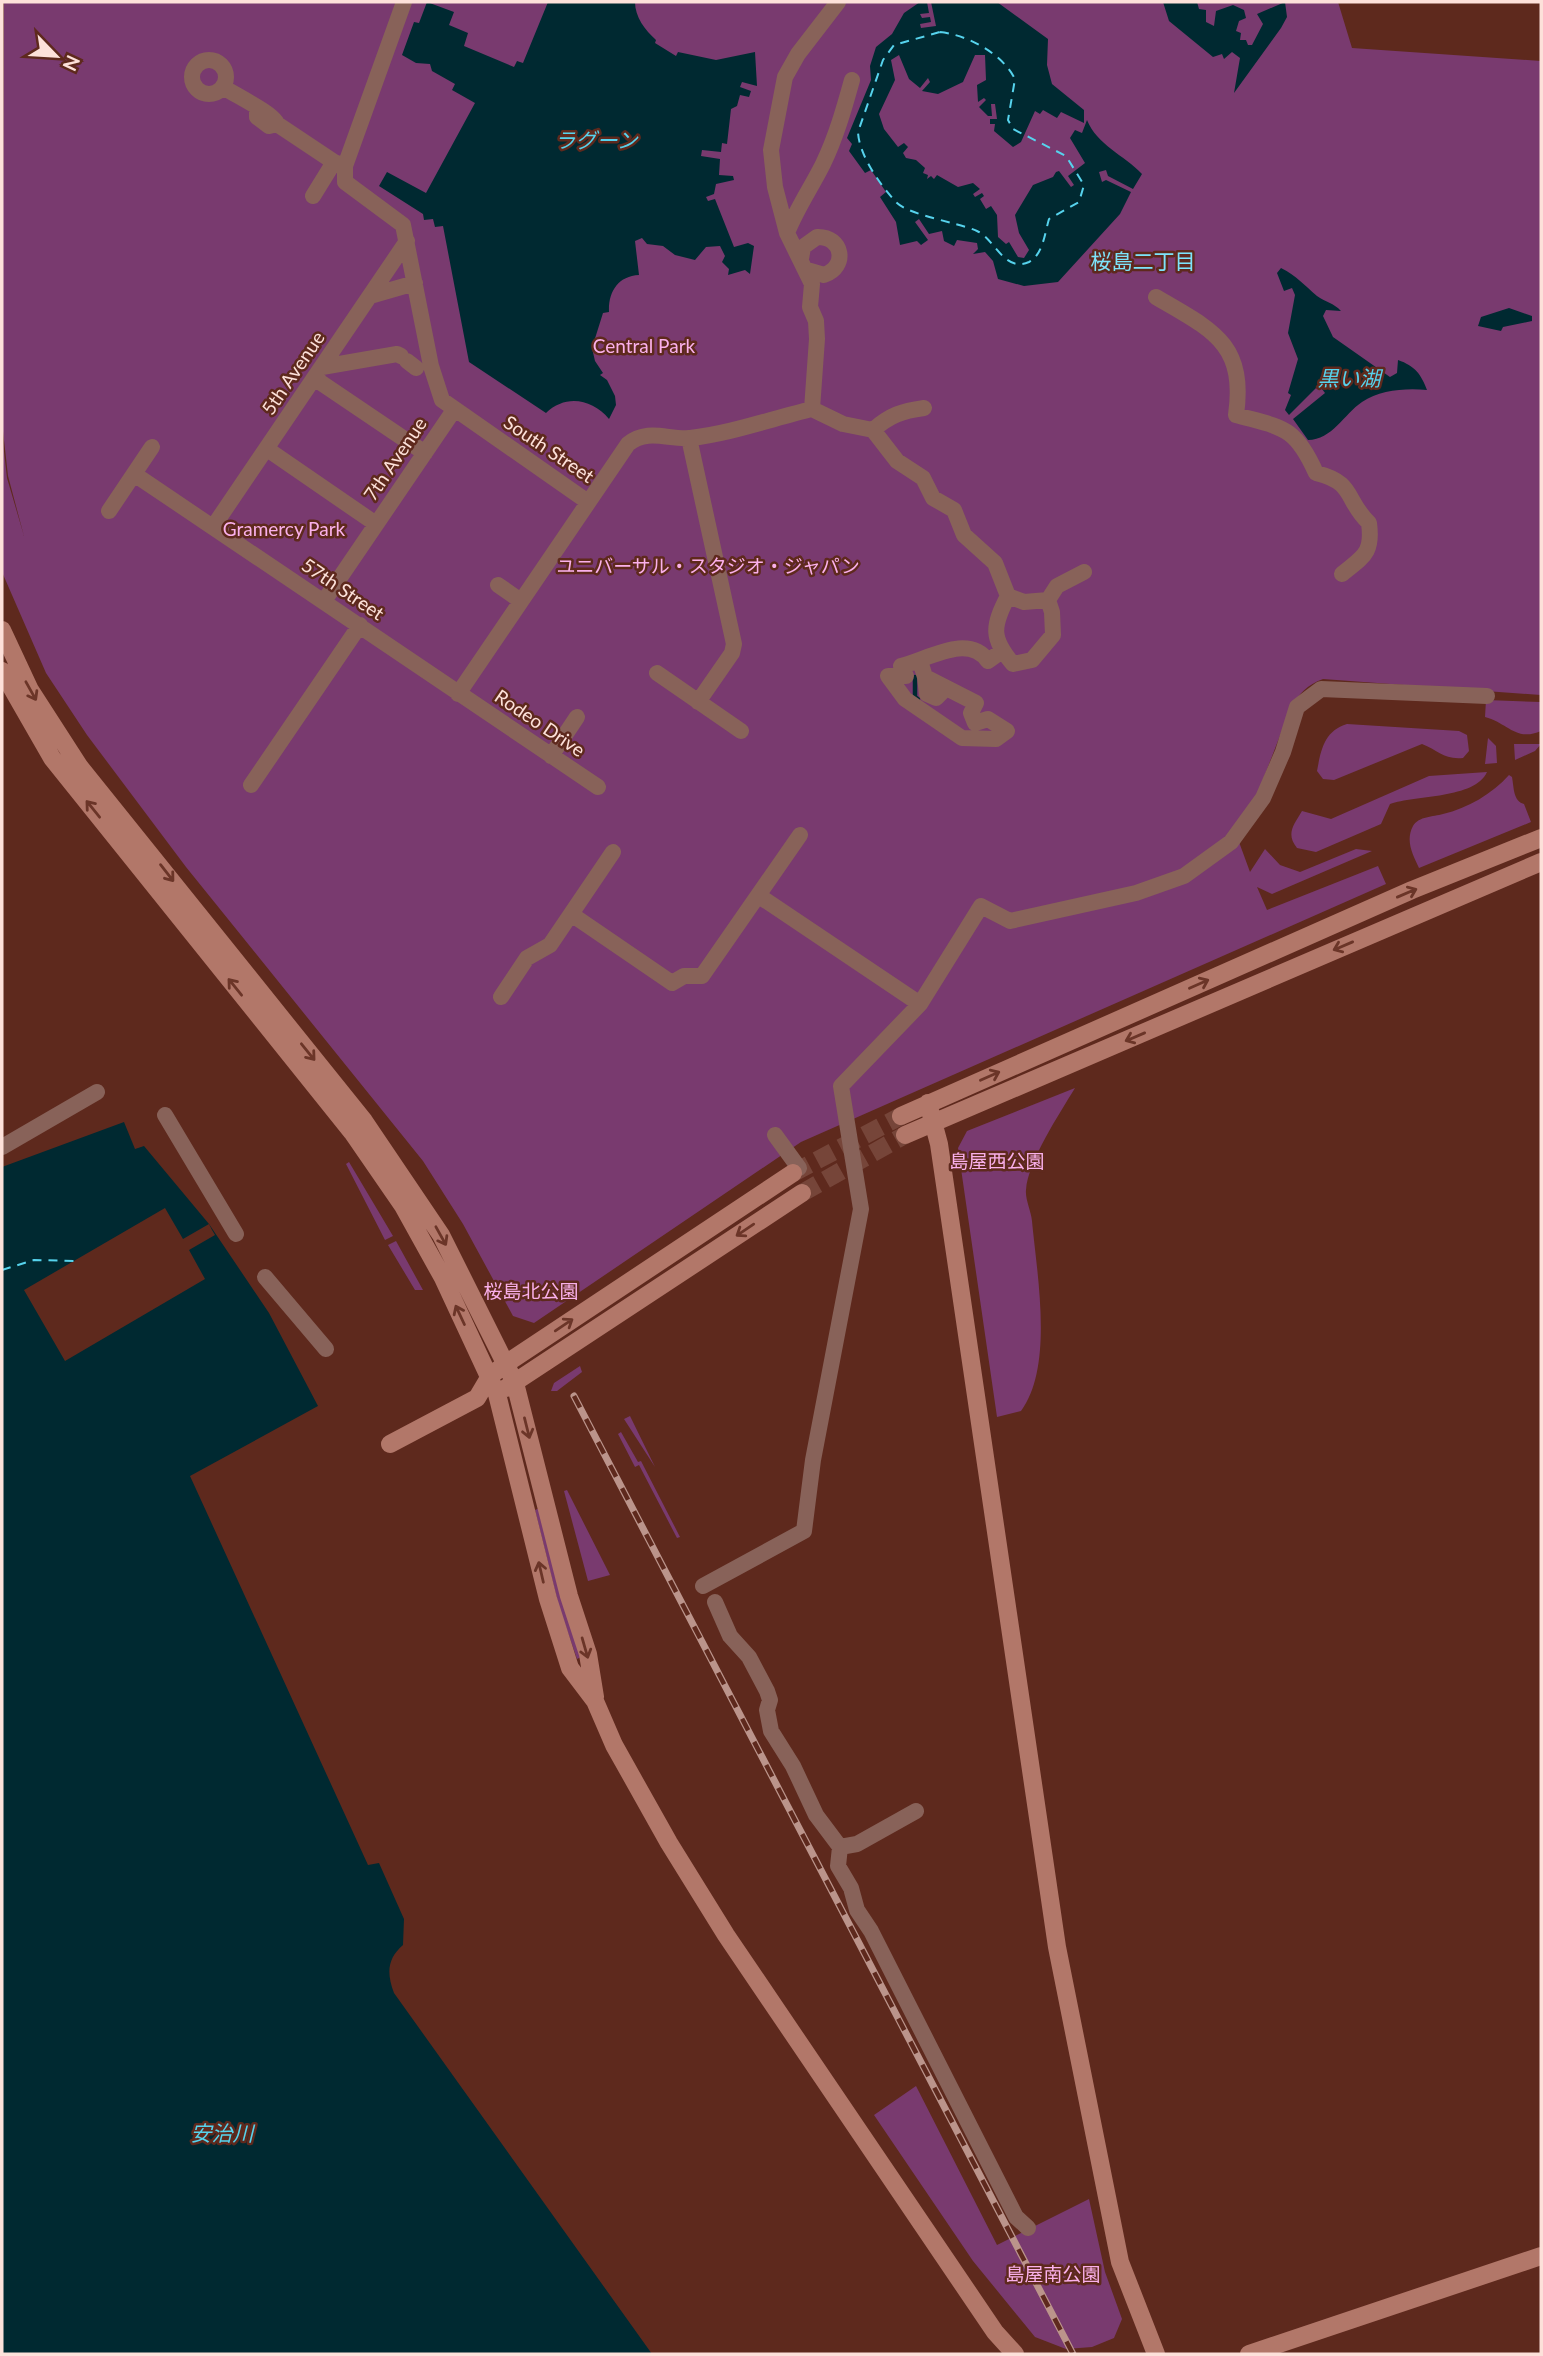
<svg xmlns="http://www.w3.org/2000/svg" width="1543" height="2356" font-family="Lato,'Noto Sans JP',sans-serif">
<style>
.green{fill:#793a6f}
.water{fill:#002931}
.pier{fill:#5e291d}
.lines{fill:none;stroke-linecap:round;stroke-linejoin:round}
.stream{stroke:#002931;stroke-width:4.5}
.ferry{stroke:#56d3ed;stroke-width:2;stroke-dasharray:9 7;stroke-linecap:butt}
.secondary-tunnel{stroke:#764539;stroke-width:18;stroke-dasharray:18 9;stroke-linecap:butt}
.street{stroke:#886259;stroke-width:16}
.secondary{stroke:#b27769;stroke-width:18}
.rail-casing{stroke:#bb948b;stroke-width:7}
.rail{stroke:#5e291d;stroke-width:4.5;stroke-dasharray:13;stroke-linecap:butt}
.oneway{stroke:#6b3528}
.labels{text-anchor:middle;stroke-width:5;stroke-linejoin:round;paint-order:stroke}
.park-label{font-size:19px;fill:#fab0eb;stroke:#5e291d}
.street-label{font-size:19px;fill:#fde1da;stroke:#5e291d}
.water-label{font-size:21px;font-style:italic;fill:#56d3ed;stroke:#5e291d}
.neighbourhood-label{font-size:21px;fill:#7de3fa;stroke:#5e291d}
</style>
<rect width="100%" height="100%" fill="#5e291d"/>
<!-- green -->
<path class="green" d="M 4,2 L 1338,2 L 1352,48 L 1541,61 L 1541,695 L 1323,679 C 1307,685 1300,693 1291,707 L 1239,842 L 1250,872 L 1265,849 L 1280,865 L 1300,872 L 1356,849 L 1372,851 L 1272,894 L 1257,887 L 1267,910 L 1378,866 L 1386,884 L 801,1142 L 534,1323 L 513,1316 L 463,1224 L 423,1161 L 186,867 L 87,735 L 46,673 L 2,572 L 2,434 L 7,478 L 24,536 L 8,476 L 2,422 Z
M 1486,700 L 1541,702 L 1541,731 C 1516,742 1508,723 1485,717 Z
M 1347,724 L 1459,731 L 1467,735 L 1469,751 L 1463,758 C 1444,760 1438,750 1422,744 L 1334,780 L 1323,779 L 1317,771 C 1321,750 1324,731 1347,724 Z
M 1488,738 L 1496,746 L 1497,763 L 1485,764 Z
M 1514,744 L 1541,744 L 1535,751 L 1515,760 Z
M 1487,772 C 1475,799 1415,795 1390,804 L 1381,824 L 1316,852 L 1297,848 C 1286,834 1293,826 1302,811 L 1331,819 L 1429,776 Z
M 1509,775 L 1512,777 C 1514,787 1513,801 1524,804 L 1531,822 L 1419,868 C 1413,855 1405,841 1413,826 C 1419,816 1433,817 1443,814 C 1468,808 1492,794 1509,775 Z
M 1075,1088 C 1060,1113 1028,1161 1026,1190 C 1025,1199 1031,1211 1032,1221 C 1037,1275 1054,1366 1021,1411 L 997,1417 L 958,1148 L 967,1131 Z
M 349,1162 L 393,1236 L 385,1240 L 346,1164 Z
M 396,1241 L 423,1290 L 415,1290 L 388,1245 Z
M 580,1366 L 582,1372 L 557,1391 L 551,1391 L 554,1383 Z
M 630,1416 L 655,1467 L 624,1419 Z
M 621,1432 L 638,1462 L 641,1461 L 680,1537 L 677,1538 L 639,1465 L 635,1467 L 618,1434 Z
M 567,1490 L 610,1575 L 588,1581 L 564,1491 Z
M 540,1508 L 581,1657 L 577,1659 L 559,1607 L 535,1510 Z
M 916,2086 L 997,2245 L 1089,2199 L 1105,2272 L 1122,2319 L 1114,2338 L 1092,2347 L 1066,2349 L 1035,2337 L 973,2261 L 874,2115 Z"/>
<!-- water -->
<path class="water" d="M 427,2 L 454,12 L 449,25 L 468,33 L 464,46 L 514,67 L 517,61 L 523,63 L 548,2 L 635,2 C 635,17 645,30 656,40 L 655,43 L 676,56 L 678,52 L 716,60 L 755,52 L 757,86 L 742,82 L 740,87 L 751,91 L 749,97 L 740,95 L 737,106 L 731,109 L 727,144 L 722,143 L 721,152 L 702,150 L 701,156 L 720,159 L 719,175 L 733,176 L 734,180 L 716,184 L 714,194 L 706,197 L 708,201 L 715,199 L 734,247 L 748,243 L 754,246 L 750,274 L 745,270 L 728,275 L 729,269 L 722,262 L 725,256 L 720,246 L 706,247 L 695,260 L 675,255 L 663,246 L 647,244 L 642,238 L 635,241 L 639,275 C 618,276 608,292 609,312 L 603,313 L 592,348 L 595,361 L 603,373 L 600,375 L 607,380 L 615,396 L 616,405 L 609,419 C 592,399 566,394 546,413 L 469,362 L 443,226 L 435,227 L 433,219 L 424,220 L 423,214 L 379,186 L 387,172 L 426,193 L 475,103 L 452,90 L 455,84 L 432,71 L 430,64 L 416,63 L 402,55 L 414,22 L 419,23 Z
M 920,2 L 927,2 L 929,13 L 920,14 L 922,18 L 930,17 L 931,22 L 920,24 L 921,28 L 936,26 L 931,2 L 997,2 L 1048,39 L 1047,65 L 1052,84 L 1084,110 L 1084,123 L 1061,112 L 1057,118 L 1043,110 L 1040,114 L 1035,111 L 1021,142 L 1013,147 L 994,131 L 995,124 L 990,124 L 990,119 L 997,119 L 995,104 L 991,104 L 992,116 L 988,116 L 979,107 L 986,100 L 984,98 L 978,102 L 977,85 L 986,80 L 985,55 L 975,55 L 963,82 L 938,94 L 922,91 L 930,82 L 928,78 L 920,88 L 909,79 L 899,55 L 891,60 L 895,80 L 879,114 L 884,129 L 898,147 L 904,143 L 908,147 L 903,153 L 906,158 L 916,160 L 925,168 L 923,173 L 928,175 L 927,179 L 931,176 L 934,179 L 937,175 L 958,187 L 973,183 L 980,189 L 973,194 L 975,197 L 982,193 L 984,196 L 980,199 L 986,209 L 991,206 L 997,215 L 998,237 L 1006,244 L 1009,242 L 1018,257 L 1024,258 L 1029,250 L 1019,233 L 1015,215 L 1033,185 L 1053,177 L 1056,172 L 1059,171 L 1071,187 L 1074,185 L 1068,176 L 1085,163 L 1070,138 L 1075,130 L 1082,133 L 1087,120 C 1097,145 1124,155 1142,174 L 1133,189 L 1108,176 L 1106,170 L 1099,172 L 1102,182 L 1106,180 L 1131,192 L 1120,214 L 1058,282 L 1024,286 L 998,279 L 993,261 L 985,252 L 973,254 L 978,249 L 977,243 L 957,240 L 954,246 L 944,241 L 942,231 L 929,234 L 919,219 L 915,222 L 928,240 L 921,245 L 917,241 L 900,245 L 896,222 L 880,197 L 886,192 L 871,170 L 865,173 L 849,151 L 852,144 L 847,138 L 871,80 L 870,66 L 876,47 L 892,34 L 904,13 Z
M 1163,2 L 1197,2 L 1199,9 L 1206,10 L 1206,22 L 1214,26 L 1216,11 L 1233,5 L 1244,10 L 1246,18 L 1239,21 L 1236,31 L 1241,33 L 1240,40 L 1246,40 L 1248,45 L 1252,45 L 1263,24 L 1257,14 L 1285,2 L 1287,17 L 1281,28 L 1234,93 L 1240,58 L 1232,52 L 1224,59 L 1222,54 L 1213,57 L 1169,21 Z
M 1281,268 C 1297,276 1304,285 1317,296 C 1325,302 1334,303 1341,311 L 1326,310 L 1323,316 L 1333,337 L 1390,377 L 1397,373 L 1398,360 C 1415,366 1421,374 1427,390 C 1405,388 1380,390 1362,402 C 1344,414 1332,440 1308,440 L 1293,419 L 1325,393 L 1319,385 L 1289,415 L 1285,410 L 1291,395 L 1288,393 L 1298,359 L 1288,333 L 1295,295 L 1292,288 L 1284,291 L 1277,273 Z
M 1509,308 L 1532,316 L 1532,321 L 1503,327 L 1501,331 L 1478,326 L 1481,317 Z
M 124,1122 L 135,1149 L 144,1146 L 209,1224 L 269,1313 L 318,1406 L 190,1476 L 368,1865 L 379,1863 L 404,1919 L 403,1945 C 388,1958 386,1972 394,1993 L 652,2354 L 2,2354 L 2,1167 Z"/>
<!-- pier -->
<path class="pier" d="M 165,1208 L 183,1239 L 209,1224 L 212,1230 L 215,1235 L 189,1250 L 205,1279 L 65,1361 L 24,1290 Z"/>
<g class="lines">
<!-- stream -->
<path class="stream" d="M 915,677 L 915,697 L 918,699"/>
<!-- ferry -->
<path class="ferry" d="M 940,32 C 967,35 1002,53 1015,79 L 1008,120 L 1013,129 L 1066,156 L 1084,185 L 1079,202 L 1049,219 C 1045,232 1043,255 1029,262 C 1004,273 995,239 977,231 C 957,222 910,216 896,202 C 880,185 859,155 858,132 L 883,60 L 894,45 Z
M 2,1270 L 34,1260 L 74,1261"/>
<!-- secondary-tunnel -->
<path class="secondary-tunnel" d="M 793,1173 L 901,1116
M 802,1193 L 905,1135"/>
<!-- street -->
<path class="street" d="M 404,2 L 345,166 L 345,182 L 403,225 L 431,366 L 442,400 L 588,502
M192 77a17 17 0 1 1 34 0a17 17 0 1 1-34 0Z
M 223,87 C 235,95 276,115 277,124 L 269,126 L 257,117 L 257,110
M 277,124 L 334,162 L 345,166
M 313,196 L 334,162
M 787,233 C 797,208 811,188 823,164 C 836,137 844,109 852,80
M 801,259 L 803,247 L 817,237 C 843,236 848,267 824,275 L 807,270
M 370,296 L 415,283
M 1156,297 C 1212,330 1246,343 1236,415 C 1283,428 1295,426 1316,473 C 1356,483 1344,499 1369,523 C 1373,553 1364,556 1342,574
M 407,361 L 416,368
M 322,367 L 397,354 L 401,356
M 314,378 L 425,453
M 812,409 L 843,424 L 873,430 L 897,461 L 923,478 L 933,498 L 954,510 L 964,535 L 995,563 L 1008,596 C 992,627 991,638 1013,664 L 1032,660 L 1053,635 L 1052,612 L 1048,600 L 1024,602 L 1008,596
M 812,409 L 817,339 L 816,321 L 810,307 L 812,284 L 787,233 L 775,187 L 771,150 L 785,77 L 798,54 L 838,2
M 873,430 C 890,415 902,411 924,408
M 689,438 L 734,644 L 732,653 L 698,702
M 267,449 L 376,524
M 134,474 L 598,787
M 109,511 L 152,447
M 213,527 L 407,241
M 498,585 L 521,601
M 1048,600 L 1057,586 L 1084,572
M 324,601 L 454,410
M 920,661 L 925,677 L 976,703 L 971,713 L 975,723 L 988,719 L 1007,731 L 996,739 L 962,738 L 905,699 L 888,676 L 906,676 L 901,666 C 929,659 968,633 988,661 L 1002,651
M 657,673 L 741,731
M 925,677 L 927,694 L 936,698 L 946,688
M 458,694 L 628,444 C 648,428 668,440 690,438 C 729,434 774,418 812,409
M 551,756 L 577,717
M 251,785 L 360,625
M 765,900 L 920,1004 L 981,906 L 1010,921 L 1136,893 L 1184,876 L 1231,842 L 1263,798 L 1283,752 L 1297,707 L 1321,689 L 1487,696
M 571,914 L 672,983 L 684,976 L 702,976 L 800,835
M 501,997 L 527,958 L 550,945 L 613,852
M 165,1115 L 236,1234
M 775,1135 L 799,1168
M 2,1147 L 97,1092
M 265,1277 L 326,1349
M 703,1586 L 804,1531 L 813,1460 L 861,1209 L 841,1086 L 920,1004
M 715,1602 L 730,1636 L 749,1657 L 767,1691 L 770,1700 L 767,1710 L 771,1731 L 793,1766 L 816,1815 L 840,1847 L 838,1866 L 851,1888 L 857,1910 L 871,1931 L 1016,2217 L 1028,2228
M 840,1847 L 857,1844 L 916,1811"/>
<!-- secondary -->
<path class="secondary" d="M 2,630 L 30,690 L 79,766 L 364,1121 L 441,1235 L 515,1383 L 569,1596 L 588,1654 L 595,1697
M 2,671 L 52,758 L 352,1132 L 403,1206 L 443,1278 L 497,1394 L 548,1599 L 570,1668 L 595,1701 L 614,1745 L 669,1843 L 726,1935 L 995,2332 L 1015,2354
M 928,1103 L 939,1144 L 1057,1947 L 1120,2262 L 1156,2354
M 901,1116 L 1412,890 L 1541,838
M 905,1135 L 1541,862
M 506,1388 L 802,1193
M 390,1444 L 477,1398 L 490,1376 L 507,1363 L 793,1173
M 1249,2354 L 1541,2256"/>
<defs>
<path id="rail" d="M 574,1396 L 1073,2354"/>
</defs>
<!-- rail casing -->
<use href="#rail" class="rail-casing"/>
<!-- rail -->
<use href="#rail" class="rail"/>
</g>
<!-- one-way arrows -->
<defs><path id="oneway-shaft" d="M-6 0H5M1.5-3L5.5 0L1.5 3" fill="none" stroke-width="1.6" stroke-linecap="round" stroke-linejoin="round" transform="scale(1.75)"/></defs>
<g class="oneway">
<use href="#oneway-shaft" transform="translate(31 691) rotate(61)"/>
<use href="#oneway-shaft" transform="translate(93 809) rotate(-129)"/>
<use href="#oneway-shaft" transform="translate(167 873) rotate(52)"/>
<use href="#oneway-shaft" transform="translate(1407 893) rotate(-23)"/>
<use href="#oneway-shaft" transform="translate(1343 946) rotate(157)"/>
<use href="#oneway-shaft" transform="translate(1199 984) rotate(-24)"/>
<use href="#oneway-shaft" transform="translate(235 987) rotate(-129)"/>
<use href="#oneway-shaft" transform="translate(1135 1037) rotate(157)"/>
<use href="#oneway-shaft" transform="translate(308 1052) rotate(51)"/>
<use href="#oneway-shaft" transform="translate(990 1076) rotate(-24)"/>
<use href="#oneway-shaft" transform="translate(745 1230) rotate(146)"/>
<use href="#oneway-shaft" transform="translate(441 1236) rotate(61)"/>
<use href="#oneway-shaft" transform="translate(460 1315) rotate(-115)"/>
<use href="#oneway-shaft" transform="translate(564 1325) rotate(-34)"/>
<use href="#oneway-shaft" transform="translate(527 1428) rotate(76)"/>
<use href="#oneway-shaft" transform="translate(541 1572) rotate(-103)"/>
<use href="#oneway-shaft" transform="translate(585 1648) rotate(74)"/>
</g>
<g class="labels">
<!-- park labels -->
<g class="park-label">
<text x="644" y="353">Central Park</text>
<text x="284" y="536">Gramercy Park</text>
<text x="708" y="573">ユニバーサル・スタジオ・ジャパン</text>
<text x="997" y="1168">島屋西公園</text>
<text x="531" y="1298">桜島北公園</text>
<text x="1053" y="2281">島屋南公園</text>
</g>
<!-- street labels -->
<g class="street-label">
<text transform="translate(293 373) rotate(-56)" y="7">5th Avenue</text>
<text transform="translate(549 449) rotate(34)" y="7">South Street</text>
<text transform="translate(395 459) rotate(-56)" y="7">7th Avenue</text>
<text transform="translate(343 589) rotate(34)" y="7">57th Street</text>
<text transform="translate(540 723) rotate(34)" y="7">Rodeo Drive</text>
</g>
<!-- water labels -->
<g class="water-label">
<text x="596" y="148">ラグーン</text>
<text x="1349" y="386">黒い湖</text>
<text x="222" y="2141">安治川</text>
</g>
<!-- neighbourhood labels -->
<g class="neighbourhood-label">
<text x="1143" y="269">桜島二丁目</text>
</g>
</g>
<!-- border -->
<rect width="1543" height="2356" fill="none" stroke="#fde1da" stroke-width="7"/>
<!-- north arrow -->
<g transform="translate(56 56) rotate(115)" stroke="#5e291d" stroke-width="5" paint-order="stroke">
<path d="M0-5L12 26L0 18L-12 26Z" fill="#fde1da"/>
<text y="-10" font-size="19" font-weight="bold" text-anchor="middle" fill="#fde1da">N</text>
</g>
</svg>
